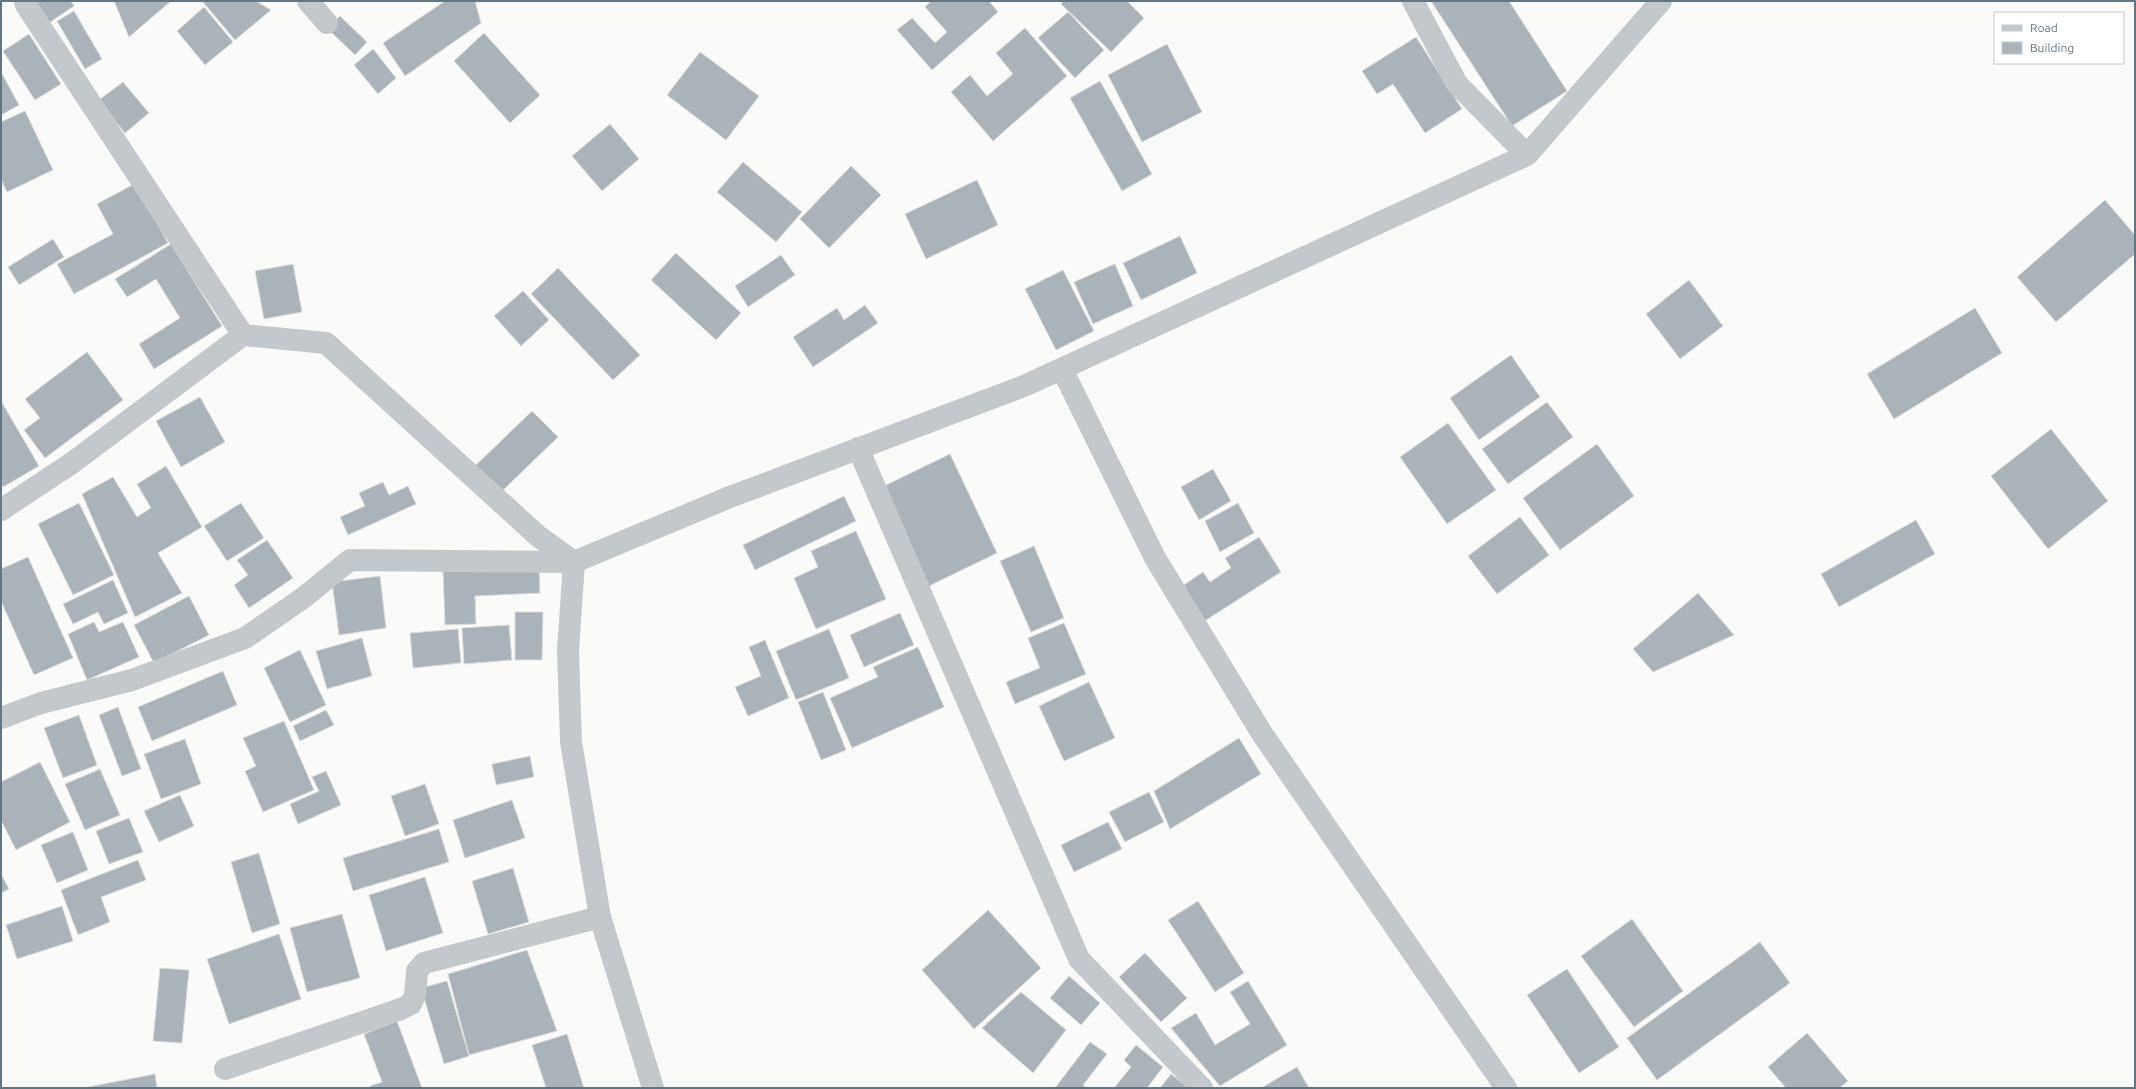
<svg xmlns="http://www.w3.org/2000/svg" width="2136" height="1089" font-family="Ubuntu,sans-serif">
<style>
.building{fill:#aab3b9;stroke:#dcdcda}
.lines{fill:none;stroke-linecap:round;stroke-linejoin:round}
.minor{stroke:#c3c8cc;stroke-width:22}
</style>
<rect width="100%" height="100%" fill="#fafaf8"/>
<!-- building -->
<path class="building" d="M 31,1 L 71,1 L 74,6 L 46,25 Z
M 114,1 L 171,1 L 129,37 Z
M 202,1 L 256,1 L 271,10 L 235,40 Z
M 445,1 L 475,1 L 481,23 L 405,76 L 383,43 Z
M 931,1 L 989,1 L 998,12 L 932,70 L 897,30 L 912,18 L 935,43 L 947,32 L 925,7 Z
M 1064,1 L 1127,1 L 1144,18 L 1111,52 L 1061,4 Z
M 1431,1 L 1509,1 L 1567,91 L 1512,126 Z
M 204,7 L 233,42 L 205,65 L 177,31 Z
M 74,11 L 102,59 L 85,69 L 57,21 Z
M 1068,12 L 1104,50 L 1075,78 L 1038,38 Z
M 340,16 L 367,42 L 355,55 L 328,29 Z
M 1025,28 L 1067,76 L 993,141 L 951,92 L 970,75 L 987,96 L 1013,74 L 996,53 Z
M 484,33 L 540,95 L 510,123 L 454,61 Z
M 29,34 L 61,84 L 35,100 L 3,51 Z
M 1416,37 L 1462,109 L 1425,133 L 1393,84 L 1377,94 L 1362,71 Z
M 1167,44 L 1202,112 L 1142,142 L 1108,75 Z
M 373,49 L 396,78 L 378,94 L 354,65 Z
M 700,52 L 759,96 L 726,140 L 667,95 Z
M 1,72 L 19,105 L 1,115 Z
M 1100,81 L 1152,174 L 1122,191 L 1070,98 Z
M 123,82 L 149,113 L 125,133 L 99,100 Z
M 25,111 L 53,170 L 7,192 L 1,179 L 1,122 Z
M 610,124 L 639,159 L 602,191 L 572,156 Z
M 743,162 L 802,212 L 776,242 L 717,192 Z
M 851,166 L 881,195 L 829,248 L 800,219 Z
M 977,180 L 998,225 L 926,259 L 905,214 Z
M 136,183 L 168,243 L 74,294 L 57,264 L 113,234 L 97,204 Z
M 2105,200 L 2135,235 L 2135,254 L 2056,322 L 2017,277 Z
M 1180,236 L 1197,273 L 1141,300 L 1123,263 Z
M 53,239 L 64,257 L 19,285 L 8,267 Z
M 171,244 L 222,326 L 154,369 L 139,344 L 180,318 L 156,279 L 127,297 L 115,279 Z
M 676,253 L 741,313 L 716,340 L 651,280 Z
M 781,255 L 795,275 L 748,307 L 735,286 Z
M 293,264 L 302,312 L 264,319 L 255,271 Z
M 1115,264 L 1133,306 L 1093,324 L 1074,282 Z
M 558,268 L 640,355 L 613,380 L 531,294 Z
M 1063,270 L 1094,331 L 1056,350 L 1025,289 Z
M 1689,280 L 1723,326 L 1680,359 L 1646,314 Z
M 523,291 L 549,320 L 521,346 L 494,316 Z
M 865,305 L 878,323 L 813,367 L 793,337 L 837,308 L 844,320 Z
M 1975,308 L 2002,353 L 1894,419 L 1867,374 Z
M 87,352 L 123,400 L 45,458 L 24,430 L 40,418 L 25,399 Z
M 1511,355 L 1540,397 L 1479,440 L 1450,398 Z
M 200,397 L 225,442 L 181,467 L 156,421 Z
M 1,401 L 39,466 L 3,487 L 1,484 Z
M 1547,402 L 1573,437 L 1508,484 L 1482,449 Z
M 532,411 L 558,437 L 497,496 L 471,470 Z
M 1448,423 L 1496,490 L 1447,524 L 1400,457 Z
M 2051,429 L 2108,501 L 2048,549 L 1991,476 Z
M 1597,444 L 1634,496 L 1560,550 L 1523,498 Z
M 950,454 L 997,553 L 929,586 L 882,487 Z
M 166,466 L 202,527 L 158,553 L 182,593 L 135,617 L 82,494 L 113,477 L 137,517 L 151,508 L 137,484 Z
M 1213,469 L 1231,501 L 1199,520 L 1181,487 Z
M 383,482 L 389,495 L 408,486 L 416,504 L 348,535 L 340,517 L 365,506 L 359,493 Z
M 844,496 L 856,521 L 755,570 L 743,545 Z
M 79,503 L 114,575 L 73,595 L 38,524 Z
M 241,503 L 264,538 L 227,561 L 204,526 Z
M 1238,503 L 1254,533 L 1220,552 L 1205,521 Z
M 1520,517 L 1549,555 L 1497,594 L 1468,556 Z
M 1916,520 L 1935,554 L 1839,607 L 1821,574 Z
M 856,531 L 886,599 L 816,629 L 794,578 L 818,567 L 811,551 Z
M 1259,537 L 1281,572 L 1203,622 L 1181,587 L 1203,572 L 1210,582 L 1231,568 L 1225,558 Z
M 267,540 L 293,578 L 249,608 L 234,585 L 248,575 L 237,560 Z
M 1034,546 L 1064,618 L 1031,632 L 1000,561 Z
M 28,557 L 73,658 L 34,675 L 1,601 L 1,569 Z
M 539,566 L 540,593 L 475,596 L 476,624 L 445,625 L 443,570 Z
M 380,576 L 386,628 L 339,635 L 332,582 Z
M 113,580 L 128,613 L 104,624 L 98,612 L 73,624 L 63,604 Z
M 1698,593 L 1734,635 L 1653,672 L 1633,649 Z
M 189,596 L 209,635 L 154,663 L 134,625 Z
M 515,612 L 543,612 L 542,660 L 515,660 Z
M 900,613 L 914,645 L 864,667 L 850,635 Z
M 94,622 L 99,632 L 123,622 L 139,657 L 87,680 L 68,634 Z
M 1064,623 L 1086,674 L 1015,704 L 1006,682 L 1040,668 L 1028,638 Z
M 509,625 L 512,660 L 464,664 L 462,628 Z
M 458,629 L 461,663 L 413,668 L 410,633 Z
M 829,629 L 849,678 L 796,700 L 776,651 Z
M 362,638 L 372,676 L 327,689 L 316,651 Z
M 765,640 L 789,698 L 748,716 L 735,687 L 761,676 L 749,647 Z
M 918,647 L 944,707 L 852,748 L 830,698 L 878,677 L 873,667 Z
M 300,650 L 326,705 L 290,722 L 264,668 Z
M 223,671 L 237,705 L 152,741 L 138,707 Z
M 1089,682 L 1115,738 L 1064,761 L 1039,706 Z
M 823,692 L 846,750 L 821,760 L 798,702 Z
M 118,707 L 141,769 L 122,776 L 99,715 Z
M 326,710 L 334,725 L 300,741 L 293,726 Z
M 79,715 L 97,765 L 63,778 L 44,728 Z
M 284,721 L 314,790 L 263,812 L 245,771 L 256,766 L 243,738 Z
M 1239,738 L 1261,774 L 1170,829 L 1154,791 Z
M 185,739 L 201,784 L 161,799 L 144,754 Z
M 530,756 L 534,777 L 496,785 L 492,764 Z
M 40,762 L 70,822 L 16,850 L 1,820 L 1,782 Z
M 100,769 L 120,815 L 85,830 L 65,784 Z
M 326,771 L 341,805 L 298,824 L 290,804 L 319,791 L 312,777 Z
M 425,784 L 439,824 L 405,836 L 391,796 Z
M 1149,792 L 1164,822 L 1125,842 L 1109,812 Z
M 180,795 L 194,826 L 159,842 L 144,811 Z
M 512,800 L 525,838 L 465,858 L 453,820 Z
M 129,818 L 143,852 L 109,864 L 96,831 Z
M 1108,822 L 1122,849 L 1074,872 L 1061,845 Z
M 439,829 L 449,862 L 353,891 L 343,858 Z
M 73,832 L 88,870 L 57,883 L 41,845 Z
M 259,853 L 280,924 L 252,933 L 231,862 Z
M 138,860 L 146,880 L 101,897 L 110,922 L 78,935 L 61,890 Z
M 513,868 L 529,922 L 488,934 L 472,881 Z
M 1,874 L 9,889 L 1,893 Z
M 425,877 L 443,933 L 386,951 L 369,895 Z
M 1198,901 L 1244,973 L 1215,992 L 1168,920 Z
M 62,906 L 73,941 L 17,959 L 6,925 Z
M 988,910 L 1041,968 L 974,1029 L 922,970 Z
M 342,914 L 360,978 L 307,992 L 290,928 Z
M 1632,919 L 1683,991 L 1634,1027 L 1581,956 Z
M 279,934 L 301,999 L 229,1024 L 207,959 Z
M 1760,942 L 1790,983 L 1657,1080 L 1627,1038 Z
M 527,950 L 557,1031 L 469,1055 L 448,974 Z
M 1145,953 L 1187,998 L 1161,1022 L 1119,977 Z
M 160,968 L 189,970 L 182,1043 L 153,1041 Z
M 1567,969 L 1619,1047 L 1579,1073 L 1527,995 Z
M 1069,976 L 1100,1003 L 1081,1025 L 1050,998 Z
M 447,981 L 469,1056 L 444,1064 L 421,988 Z
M 1248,981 L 1287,1045 L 1220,1086 L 1171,1028 L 1196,1013 L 1215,1045 L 1250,1024 L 1230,992 Z
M 1021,992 L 1066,1030 L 1033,1073 L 982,1028 Z
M 397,1021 L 422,1088 L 371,1088 L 370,1086 L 382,1082 L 364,1034 Z
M 1807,1033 L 1848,1081 L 1839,1088 L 1786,1088 L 1768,1067 Z
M 567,1034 L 584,1088 L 546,1088 L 532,1045 Z
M 1090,1042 L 1107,1054 L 1083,1085 L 1086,1088 L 1055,1088 Z
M 1136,1045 L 1163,1067 L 1147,1088 L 1114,1088 L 1131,1067 L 1124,1060 Z
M 1297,1067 L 1309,1088 L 1261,1088 Z
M 155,1074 L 157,1088 L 88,1088 L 88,1087 Z
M 1171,1074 L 1189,1088 L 1160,1088 Z"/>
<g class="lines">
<!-- minor -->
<path class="minor" d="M 25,1 L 26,5 L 243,335 L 326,343 L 538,536 L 574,562
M 308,1 L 327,23
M 1413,1 L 1457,84 L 1527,155
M 1062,369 L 1155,558 L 1261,732 L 1506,1088
M 858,448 L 1079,959 L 1202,1088
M 1,510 L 72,463 L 243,335
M 574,562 L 568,651 L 571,742 L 600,917 L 653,1088
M 1,718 L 41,703 L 132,680 L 245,638 L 303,598 L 350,560 L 574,562 L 730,497 L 1024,386 L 1527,155 L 1661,1
M 225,1069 L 401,1009 L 411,1004 L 415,995 L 417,971 L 424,963 L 600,917"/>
</g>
<!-- border -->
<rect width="2136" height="1089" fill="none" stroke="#657683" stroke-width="4"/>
<!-- legend -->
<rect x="1994" y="12" width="130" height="52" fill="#ffffff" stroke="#c1c8cd"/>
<rect x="2002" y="25" width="20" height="6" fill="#c3c8cc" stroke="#c1c8cd"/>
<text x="2030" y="32" font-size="12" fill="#657683">Road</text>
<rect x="2002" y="42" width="20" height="12" fill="#aab3b9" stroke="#c1c8cd"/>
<text x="2030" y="52" font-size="12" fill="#657683">Building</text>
</svg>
